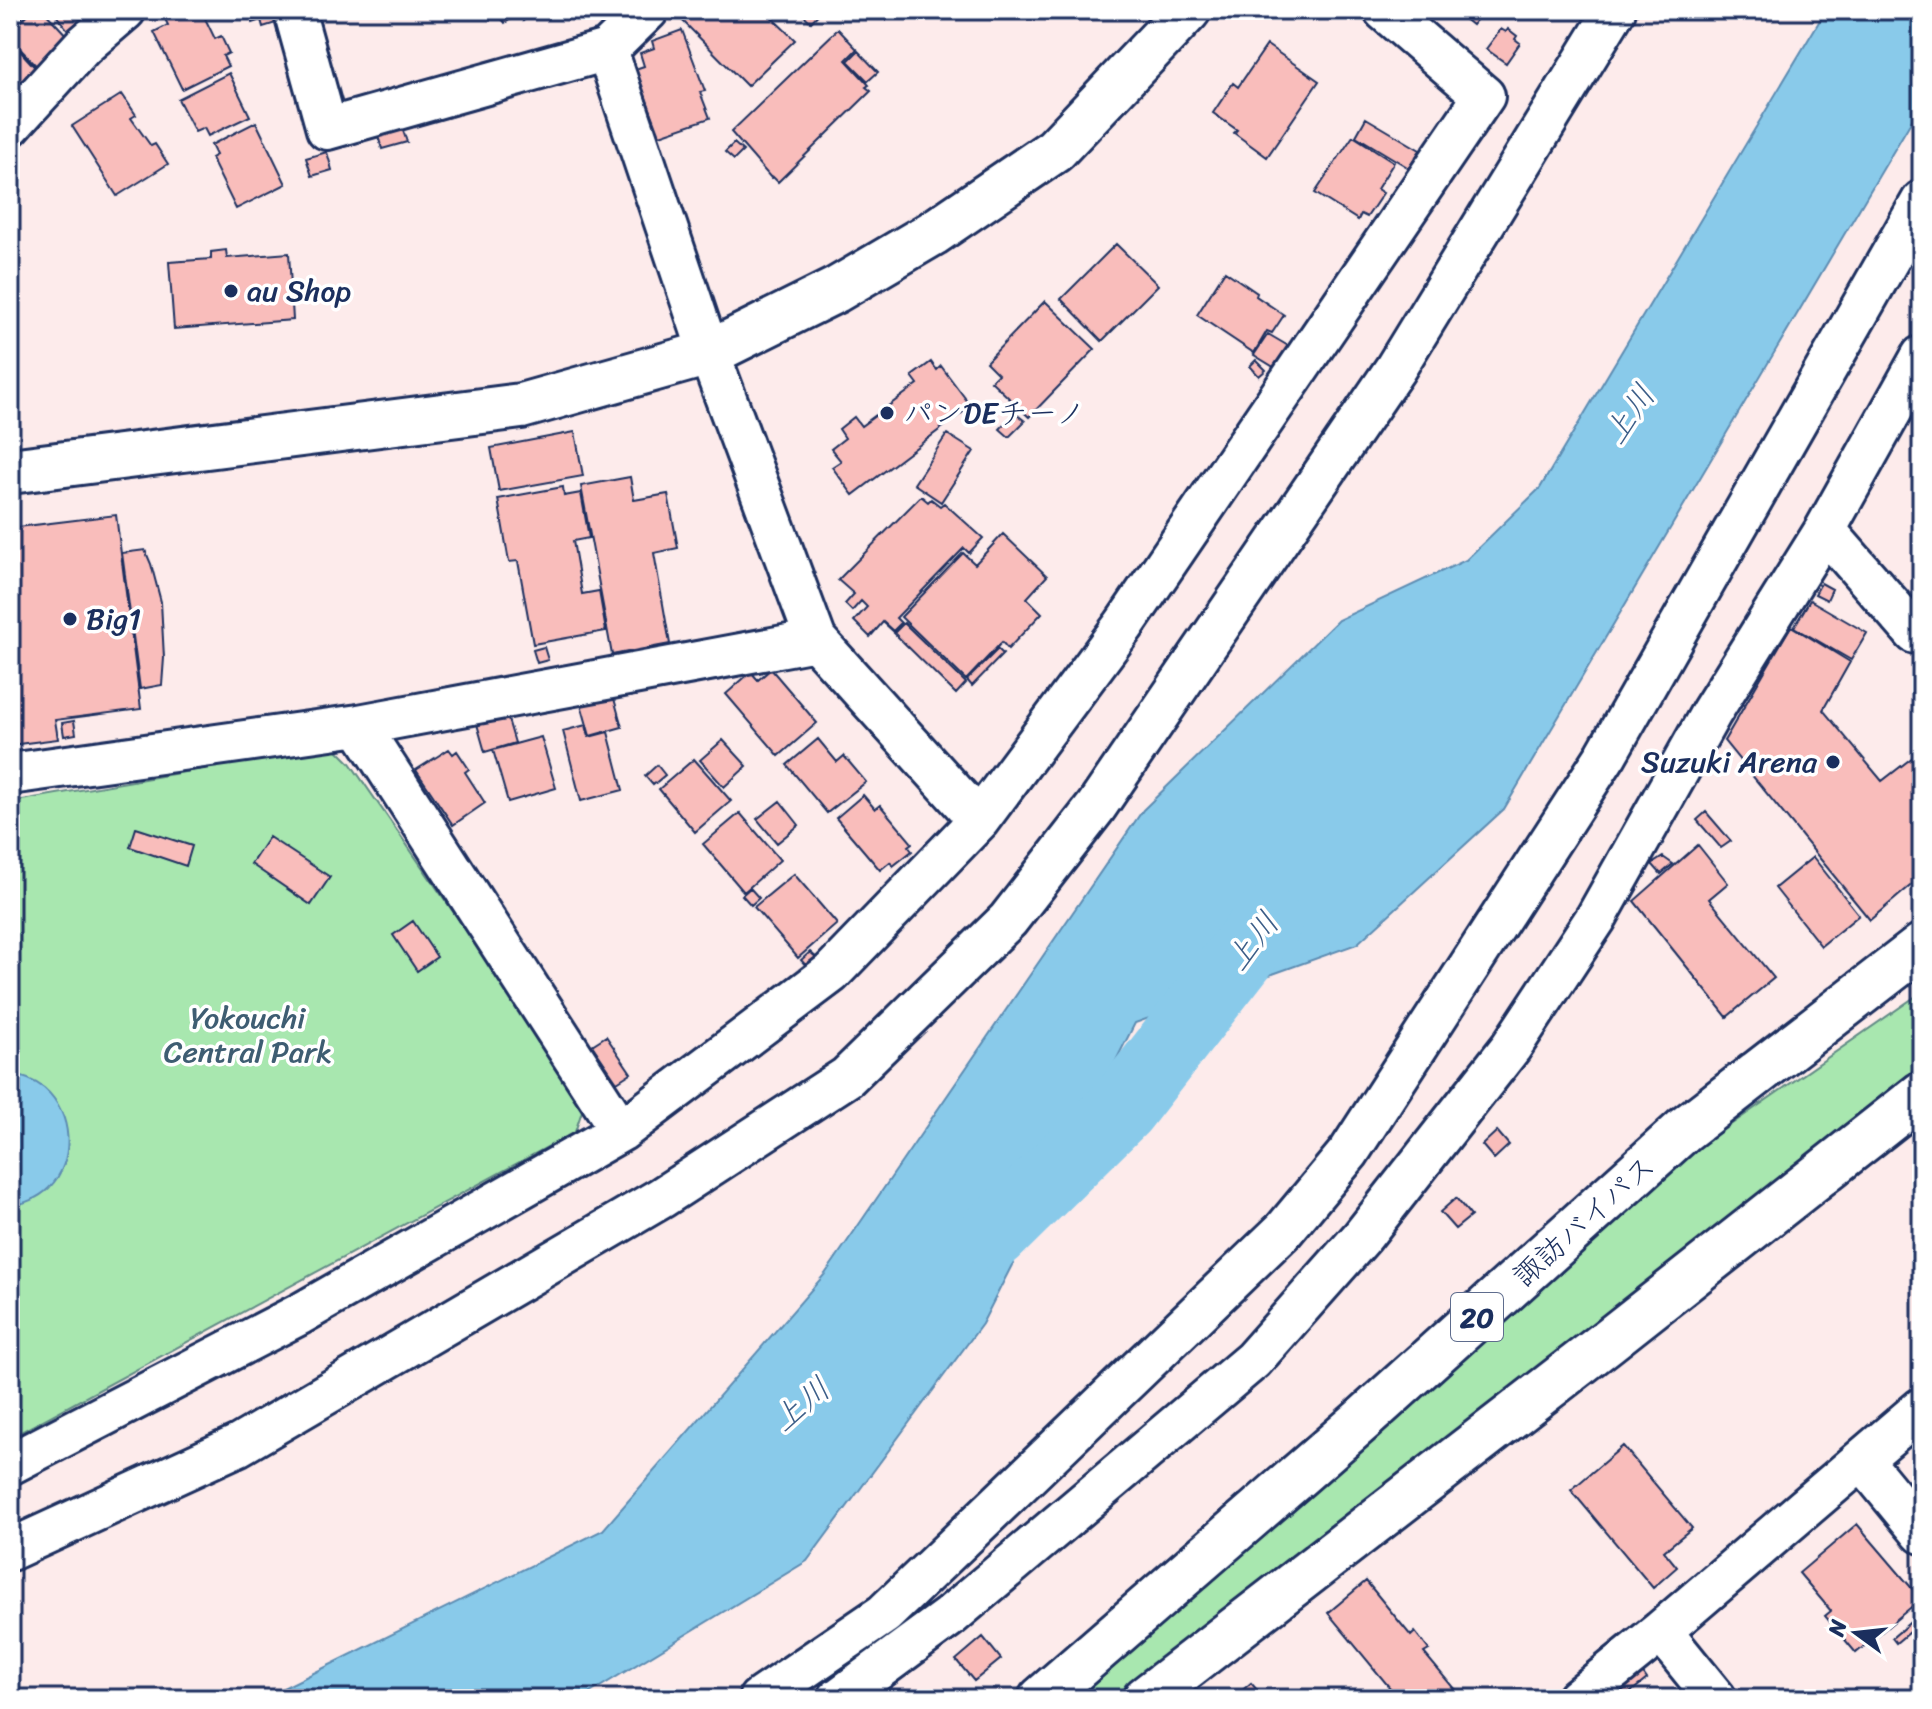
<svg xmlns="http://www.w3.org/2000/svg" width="1932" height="1709" font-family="Sriracha,'Klee One',sans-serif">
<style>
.green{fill:#a8e7af;stroke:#628b86;stroke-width:2}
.water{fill:#89caea;stroke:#5d8cb2;stroke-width:2}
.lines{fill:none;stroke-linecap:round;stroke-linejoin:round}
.river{stroke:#89caea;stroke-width:70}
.building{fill:#f9bdbb;stroke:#1b2f5e;stroke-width:2}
.minor-casing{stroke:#1b2f5e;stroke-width:46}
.tertiary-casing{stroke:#1b2f5e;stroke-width:50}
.trunk-casing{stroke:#1b2f5e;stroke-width:50}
.minor{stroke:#fff;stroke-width:40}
.tertiary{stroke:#fff;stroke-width:44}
.trunk{stroke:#fff;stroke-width:44}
.poi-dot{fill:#1b2f5e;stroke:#fff;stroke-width:3}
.labels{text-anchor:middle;stroke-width:7;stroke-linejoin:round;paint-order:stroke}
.shield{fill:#fff;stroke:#5f6d8e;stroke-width:2}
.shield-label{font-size:28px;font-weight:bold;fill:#1b2f5e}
.poi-label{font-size:30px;fill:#1b2f5e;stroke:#fff;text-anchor:start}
.park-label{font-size:30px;fill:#3e5d72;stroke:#fff}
.street-label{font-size:30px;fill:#1b2f5e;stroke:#fff}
.water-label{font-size:32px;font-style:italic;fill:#3c5e88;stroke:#fff}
</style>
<rect width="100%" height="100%" fill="#fdebeb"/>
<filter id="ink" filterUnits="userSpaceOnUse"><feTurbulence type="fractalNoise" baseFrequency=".0125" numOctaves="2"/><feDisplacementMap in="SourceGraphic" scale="16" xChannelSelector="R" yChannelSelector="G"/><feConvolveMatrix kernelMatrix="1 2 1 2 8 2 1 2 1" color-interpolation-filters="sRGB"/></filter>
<g filter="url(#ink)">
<!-- green -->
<path class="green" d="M 324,748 L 337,750 L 350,763 L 585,1102 L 575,1132 L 10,1438 L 10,802 Z
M 1922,992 L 1922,1068 L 1643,1284 L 1291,1561 L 1122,1699 L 1072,1699 L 1690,1153 Z"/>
<!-- water -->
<path class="water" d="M 1826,10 L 1922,10 L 1922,103 L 1504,809 L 1357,944 L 1135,1023 L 982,1324 L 807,1561 L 580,1699 L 261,1699 L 603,1530 L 825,1274 L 1143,810 L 1338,620 L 1466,560 L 1540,488 Z
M 10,1074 C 22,1076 34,1080 44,1088 C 73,1113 76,1161 49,1188 C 38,1199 24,1203 10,1207 Z"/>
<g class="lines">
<!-- river -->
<path class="river" d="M 994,1234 L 1122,1108 L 1267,922"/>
</g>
<!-- building -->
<path class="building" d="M 10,10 L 23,10 L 19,13 L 22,17 L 10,27 Z
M 32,10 L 43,10 L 69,38 L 46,76 L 10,38 L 10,33 Z
M 52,10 L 104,10 L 72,35 Z
M 179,10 L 201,10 L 215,39 L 221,36 L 229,53 L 223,56 L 228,66 L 182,89 L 154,32 L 168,25 L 164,17 Z
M 248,10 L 293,10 L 295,17 L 263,27 L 261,20 L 252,23 Z
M 495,10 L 536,10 L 523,21 L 518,14 L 505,23 Z
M 676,10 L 764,10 L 795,40 L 747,86 L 674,12 Z
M 798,10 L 822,10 L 811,22 Z
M 1453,10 L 1484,10 L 1472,25 Z
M 838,29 L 857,49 L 846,60 L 869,85 L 866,87 L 871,91 L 778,182 L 773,177 L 771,178 L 731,132 Z
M 1501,29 L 1506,32 L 1508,29 L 1517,36 L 1515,39 L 1520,43 L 1506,63 L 1486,49 Z
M 682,30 L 705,91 L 700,92 L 710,118 L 660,135 L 635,69 L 644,66 L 640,53 L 654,48 L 652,41 Z
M 10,40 L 41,74 L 10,102 Z
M 1267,45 L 1319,81 L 1267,157 L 1234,133 L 1237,130 L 1213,113 L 1233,83 L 1238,87 Z
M 858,51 L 878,72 L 868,81 L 848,61 Z
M 229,73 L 250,116 L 208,136 L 204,128 L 195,132 L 178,99 Z
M 122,94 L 136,115 L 131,118 L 151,146 L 155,144 L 168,164 L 117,196 L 72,126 Z
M 1366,118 L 1420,150 L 1409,168 L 1356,136 Z
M 256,122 L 286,184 L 236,209 L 211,158 L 216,155 L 211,145 Z
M 402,128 L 407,142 L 382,149 L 378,136 Z
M 1353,136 L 1394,162 L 1377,189 L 1383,193 L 1367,217 L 1361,214 L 1358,220 L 1315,193 Z
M 734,143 L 743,151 L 734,160 L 725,152 Z
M 327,152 L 332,170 L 312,176 L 306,158 Z
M 1116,244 L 1158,285 L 1102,341 L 1061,299 Z
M 226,250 L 227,258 L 289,253 L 293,320 L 174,329 L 169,262 L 211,259 L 211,252 Z
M 1225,271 L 1257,293 L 1256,296 L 1284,315 L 1272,333 L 1267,331 L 1254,353 L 1197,315 Z
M 1045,301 L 1095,349 L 1029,417 L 991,381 L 998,374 L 986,362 Z
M 1268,334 L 1290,347 L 1277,369 L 1254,355 Z
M 1256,360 L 1266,370 L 1259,376 L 1250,366 Z
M 931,362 L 937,370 L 941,366 L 971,406 L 853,495 L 832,467 L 841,461 L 831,449 L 845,438 L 839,429 L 854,417 L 861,426 L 918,384 L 912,376 Z
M 1015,413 L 1025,421 L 1009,437 L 1000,429 Z
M 575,432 L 583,476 L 499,491 L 491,448 Z
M 947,434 L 974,451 L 941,502 L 914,484 Z
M 630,477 L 634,500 L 668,494 L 678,548 L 654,553 L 670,644 L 612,655 L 581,486 Z
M 563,487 L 564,496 L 581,493 L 589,538 L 573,541 L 582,594 L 599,591 L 606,631 L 533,644 L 518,561 L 509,562 L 498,499 Z
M 921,496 L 928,502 L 931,499 L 940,506 L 944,503 L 983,538 L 969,553 L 964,548 L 896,618 L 901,623 L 893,631 L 883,622 L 870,637 L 854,621 L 867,607 L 861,601 L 852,611 L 845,604 L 854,594 L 838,580 Z
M 116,515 L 141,709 L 55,720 L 58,739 L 10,745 L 10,528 Z
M 1003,534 L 1047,576 L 1027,598 L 1042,613 L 1008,649 L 1002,642 L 966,680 L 901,617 L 963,553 L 975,564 Z
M 145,550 L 151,564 L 161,602 L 164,658 L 162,685 L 140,689 L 122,553 Z
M 1821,583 L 1832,589 L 1827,600 L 1815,594 Z
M 1810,600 L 1867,633 L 1851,660 L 1794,627 Z
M 904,623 L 966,683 L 956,694 L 894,633 Z
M 1791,626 L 1850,662 L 1823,710 L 1882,781 L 1922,750 L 1922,876 L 1870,920 L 1724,741 Z
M 544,647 L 548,660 L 537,663 L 533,650 Z
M 998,649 L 1003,654 L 972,686 L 967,680 Z
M 771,669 L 817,723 L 779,756 L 726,694 L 751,672 L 758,680 Z
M 613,695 L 622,727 L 590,736 L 581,704 Z
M 507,716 L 515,743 L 485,752 L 477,724 Z
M 74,721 L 76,734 L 64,736 L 62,723 Z
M 586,725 L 589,737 L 608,732 L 623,790 L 581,801 L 563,731 Z
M 541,737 L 556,788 L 508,802 L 493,750 Z
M 818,739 L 837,762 L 844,756 L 866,782 L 827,813 L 787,765 Z
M 723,740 L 747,766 L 724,787 L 700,760 Z
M 449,749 L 453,754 L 457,751 L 469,769 L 465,772 L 485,803 L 453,825 L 416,770 Z
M 694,759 L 731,801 L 695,832 L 659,789 Z
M 657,765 L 665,775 L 653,785 L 645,776 Z
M 863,795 L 875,809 L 880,805 L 912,843 L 908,846 L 912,851 L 893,866 L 890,862 L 880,870 L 836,818 Z
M 780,801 L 799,825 L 777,843 L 757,819 Z
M 1706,812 L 1731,841 L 1721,848 L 1697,820 Z
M 740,813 L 780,860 L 744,892 L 703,844 Z
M 136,828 L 192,846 L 186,866 L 130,847 Z
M 269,837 L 330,877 L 311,905 L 251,864 Z
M 1698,845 L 1728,883 L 1709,899 L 1774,978 L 1727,1017 L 1634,901 Z
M 1663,857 L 1673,864 L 1661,874 L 1652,864 Z
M 1813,857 L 1859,915 L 1821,946 L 1775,888 Z
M 794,874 L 837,924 L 798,958 L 754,907 Z
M 750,888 L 759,898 L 751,905 L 742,895 Z
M 413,921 L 437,957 L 417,971 L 393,935 Z
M 810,952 L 818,959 L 808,968 L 801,960 Z
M 606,1036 L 631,1073 L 617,1082 L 592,1045 Z
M 1497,1131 L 1509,1145 L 1494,1159 L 1482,1145 Z
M 1456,1198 L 1471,1216 L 1455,1229 L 1440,1212 Z
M 1623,1446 L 1692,1528 L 1664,1551 L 1677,1567 L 1653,1588 L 1571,1490 Z
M 1857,1524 L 1921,1599 L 1856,1653 L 1825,1616 L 1831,1611 L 1799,1573 Z
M 1366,1581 L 1411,1636 L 1415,1632 L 1429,1650 L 1424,1653 L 1456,1691 L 1446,1699 L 1399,1699 L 1328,1613 Z
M 1922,1612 L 1922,1621 L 1896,1643 L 1892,1638 Z
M 983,1637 L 1001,1659 L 974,1681 L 956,1660 Z
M 1642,1672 L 1647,1679 L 1622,1699 L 1609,1699 Z
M 1251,1683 L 1265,1699 L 1232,1699 Z"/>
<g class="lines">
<defs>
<path id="minor" d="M 294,10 L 327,129 L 607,50 L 648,10
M 607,50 L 709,353 L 816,640 L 979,820
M 10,126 L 83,46 L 125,10
M 1825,530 L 1915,633 L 1922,628
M 359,725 L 621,1131
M 10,774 L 359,725 L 816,640
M 1862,1460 L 1922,1533
M 10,1464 L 300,1314 L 621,1131 L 831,973 L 979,820 L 1124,625 L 1484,96 L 1384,10
M 10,1550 L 239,1445 L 661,1198 L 847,1077 L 1008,920 L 1096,807 L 1395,369 L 1615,10
M 1661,1631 L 1716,1699
M 759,1699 L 884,1614 L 1284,1230 L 1349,1152 L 1606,755 L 1922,201
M 838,1699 L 949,1617 L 1253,1360 L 1362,1237 L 1511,1047 L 1596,918 L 1711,713 L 1825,530 L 1922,356
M 1577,1699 L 1661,1631 L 1922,1408"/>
<path id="tertiary" d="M 10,471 L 521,406 L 709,353 L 836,290 L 933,233 L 1055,150 L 1188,10"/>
<path id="trunk" d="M 1041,1699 L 1361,1421 L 1685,1129 L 1922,946
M 1145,1699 L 1607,1342 L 1922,1094"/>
</defs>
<!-- minor casing -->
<use href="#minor" class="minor-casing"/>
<!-- tertiary casing -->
<use href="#tertiary" class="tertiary-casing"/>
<!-- trunk casing -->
<use href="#trunk" class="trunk-casing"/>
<!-- minor -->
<use href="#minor" class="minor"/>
<!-- tertiary -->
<use href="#tertiary" class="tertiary"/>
<!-- trunk -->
<use href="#trunk" class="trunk"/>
</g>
</g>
<!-- markers -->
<g class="poi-dot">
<circle cx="231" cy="291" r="8"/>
<circle cx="887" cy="413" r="8"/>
<circle cx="70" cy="619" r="8"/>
<circle cx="1833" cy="762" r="8"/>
</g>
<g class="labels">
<!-- shield labels -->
<rect class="shield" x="1451" y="1293" width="52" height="48" rx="6"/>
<g class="shield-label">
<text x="1477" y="1327">20</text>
</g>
<!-- poi labels -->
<g class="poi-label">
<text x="247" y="301">au Shop</text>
<text x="903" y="423">パンDEチーノ</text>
<text x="86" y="629">Big1</text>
<text x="1817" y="772" text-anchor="end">Suzuki Arena</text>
</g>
<!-- park labels -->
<g class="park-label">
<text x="248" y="1028">Yokouchi<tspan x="248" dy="34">Central Park</tspan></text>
</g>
<!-- street labels -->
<g class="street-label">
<text transform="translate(1584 1221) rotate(-42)" y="10">諏訪バイパス</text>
</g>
<!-- water labels -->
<g class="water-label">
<text transform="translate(1629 414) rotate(-55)" y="11">上川</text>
<text transform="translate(1252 941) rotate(-52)" y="11">上川</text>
<text transform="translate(801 1404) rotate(-40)" y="11">上川</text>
</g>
</g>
<!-- margin -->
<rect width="1932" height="1709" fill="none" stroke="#fff" stroke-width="40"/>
<rect x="20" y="20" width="1892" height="1669" fill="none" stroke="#1b2f5e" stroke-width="3" filter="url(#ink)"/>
<!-- north arrow -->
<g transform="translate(1856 1633) rotate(285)" stroke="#ffffff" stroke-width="6" paint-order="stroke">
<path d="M0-6L14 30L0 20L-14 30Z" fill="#1b2f5e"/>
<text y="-12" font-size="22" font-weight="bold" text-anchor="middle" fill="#1b2f5e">N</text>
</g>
</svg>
